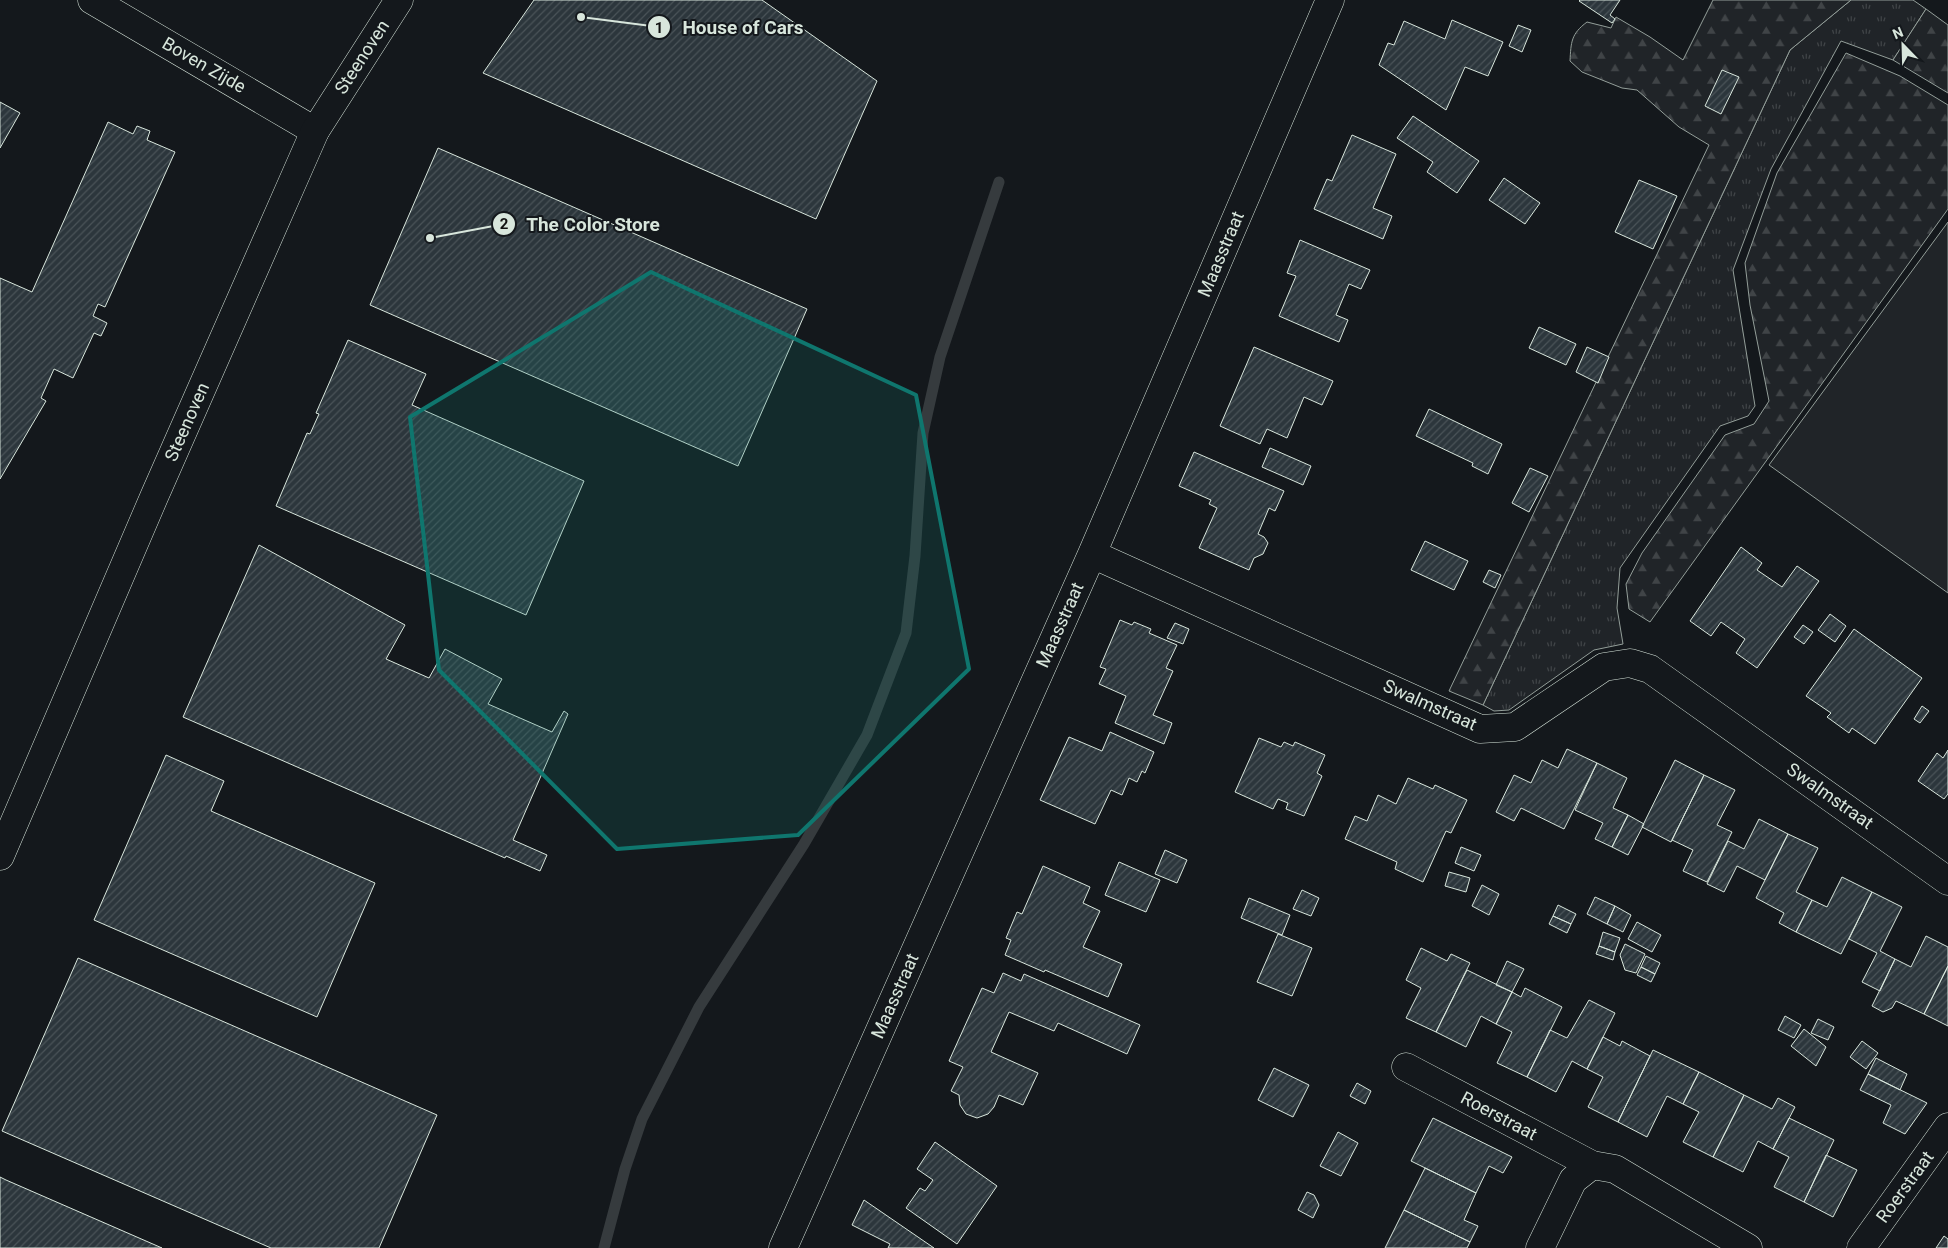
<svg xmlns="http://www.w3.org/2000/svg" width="1948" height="1248" font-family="Roboto,sans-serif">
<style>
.grass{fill:url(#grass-tufts);stroke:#939e99}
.forest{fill:url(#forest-firs);stroke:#939e99}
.garden{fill:#202428;stroke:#939e99}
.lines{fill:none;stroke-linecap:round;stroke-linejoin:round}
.stream{stroke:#363b3e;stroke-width:11}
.building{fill:url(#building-hatch);stroke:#d8e6dc}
.street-casing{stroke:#d8e6dc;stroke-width:29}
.secondary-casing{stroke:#d8e6dc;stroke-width:29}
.street{stroke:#14181c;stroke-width:28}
.secondary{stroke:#14181c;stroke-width:28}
.marked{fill:#0f766e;fill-opacity:0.2;stroke:#0f766e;stroke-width:4;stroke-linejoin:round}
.labels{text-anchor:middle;stroke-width:4;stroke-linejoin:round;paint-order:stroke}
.street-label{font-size:18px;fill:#d8e6dc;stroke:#14181c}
.leader{fill:none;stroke:#d8e6dc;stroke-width:2}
.callout-dot{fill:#d8e6dc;stroke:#14181c;stroke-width:2}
.mark-label{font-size:15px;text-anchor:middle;font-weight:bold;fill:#111}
.callout-label{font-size:19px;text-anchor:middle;font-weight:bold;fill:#d8e6dc;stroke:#14181c;stroke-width:4;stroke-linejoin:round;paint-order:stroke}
</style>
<defs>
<pattern id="grass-tufts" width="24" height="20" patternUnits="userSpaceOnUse" patternTransform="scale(1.25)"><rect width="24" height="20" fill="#202428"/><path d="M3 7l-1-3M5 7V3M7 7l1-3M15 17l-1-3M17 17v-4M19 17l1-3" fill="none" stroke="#404447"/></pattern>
<pattern id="forest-firs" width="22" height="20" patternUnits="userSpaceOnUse" patternTransform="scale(1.25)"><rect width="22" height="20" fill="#202428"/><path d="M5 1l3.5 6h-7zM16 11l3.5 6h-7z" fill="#404447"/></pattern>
<pattern id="building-hatch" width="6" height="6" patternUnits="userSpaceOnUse" patternTransform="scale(1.25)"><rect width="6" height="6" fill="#2c363c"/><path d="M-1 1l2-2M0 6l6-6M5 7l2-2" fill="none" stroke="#4a5358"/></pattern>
</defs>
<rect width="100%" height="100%" fill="#14181c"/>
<!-- grass -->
<path class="grass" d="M 1851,0 L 1913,0 L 1926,9 L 1893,60 L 1841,41 L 1771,169 L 1733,270 L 1755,406 L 1748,416 L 1720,426 L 1620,568 L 1617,608 L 1623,644 L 1594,650 L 1509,710 L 1494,711 L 1483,705 L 1790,50 Z"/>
<!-- forest -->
<path class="forest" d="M 1713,0 L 1851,0 L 1790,50 L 1483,705 L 1449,691 L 1709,145 L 1679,127 L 1637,90 L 1622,88 L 1582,72 L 1570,61 C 1571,42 1571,34 1587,22 L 1611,28 L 1616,17 L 1650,37 L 1683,60 Z
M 1926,9 L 1948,25 L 1948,93 L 1893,60 Z
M 1846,53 L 1900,76 L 1948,105 L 1948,209 L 1650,622 L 1629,609 L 1626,584 L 1642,553 L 1725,435 L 1754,424 L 1769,401 L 1750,305 L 1745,263 L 1777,173 Z"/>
<!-- garden -->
<path class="garden" d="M 1948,222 L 1948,593 L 1769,465 Z"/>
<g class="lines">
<!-- stream -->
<path class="stream" d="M 604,1248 L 625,1169 L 642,1119 L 699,1007 L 804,844 L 867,735 L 906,633 L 915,556 L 923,433 L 940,357 L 999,182"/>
</g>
<!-- building -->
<path class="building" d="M 534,0 L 762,0 L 877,81 L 816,219 L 483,73 Z
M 1580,0 L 1620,0 L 1610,15 L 1615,19 L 1612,23 L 1579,1 Z
M 1452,20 L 1503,42 L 1488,76 L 1465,67 L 1446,110 L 1379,65 L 1388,43 L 1394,45 L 1404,21 L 1445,39 Z
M 1518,25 L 1531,30 L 1522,52 L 1509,46 Z
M 1722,70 L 1739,77 L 1721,114 L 1705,106 Z
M 0,102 L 20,113 L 0,148 Z
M 1413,116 L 1479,161 L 1457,193 L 1427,172 L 1433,162 L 1397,138 Z
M 108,122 L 133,134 L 137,126 L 150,131 L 147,140 L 175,152 L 105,307 L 98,304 L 93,316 L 107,323 L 101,336 L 94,333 L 73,378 L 54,369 L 41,398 L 46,401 L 0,479 L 0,278 L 32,292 Z
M 1352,135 L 1396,154 L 1373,208 L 1392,216 L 1383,239 L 1314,209 L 1327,179 L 1332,181 Z
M 438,148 L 807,309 L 738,466 L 370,305 Z
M 1504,178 L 1540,203 L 1525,224 L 1489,200 Z
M 1639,180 L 1677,196 L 1653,249 L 1615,232 Z
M 1300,240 L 1370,270 L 1361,289 L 1349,284 L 1336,315 L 1348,320 L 1339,342 L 1279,316 L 1296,276 L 1287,273 Z
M 1539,327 L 1576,344 L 1566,365 L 1529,348 Z
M 348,340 L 426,374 L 412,405 L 584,481 L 526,615 L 276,506 L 307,433 L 310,434 L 319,414 L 316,413 Z
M 1254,347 L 1333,381 L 1322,405 L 1304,397 L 1287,438 L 1267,429 L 1260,444 L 1220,426 Z
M 1587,347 L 1609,357 L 1598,383 L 1576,372 Z
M 1429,409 L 1502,444 L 1488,474 L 1472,466 L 1473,463 L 1416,436 Z
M 1270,448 L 1311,466 L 1303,485 L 1262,467 Z
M 1194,452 L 1284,491 L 1275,511 L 1269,508 L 1258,534 L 1264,537 L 1268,543 L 1263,554 L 1254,558 L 1249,570 L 1199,548 L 1217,508 L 1209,504 L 1211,500 L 1179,486 Z
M 1530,468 L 1548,476 L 1529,512 L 1512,503 Z
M 1425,541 L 1468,561 L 1454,590 L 1411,570 Z
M 259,545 L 405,625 L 386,659 L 429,678 L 445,649 L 502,679 L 488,704 L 552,732 L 564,711 L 568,714 L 513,840 L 547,855 L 540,871 L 506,856 L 505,858 L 183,717 Z
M 1741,547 L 1762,563 L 1757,570 L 1782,587 L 1797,566 L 1819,581 L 1757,668 L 1736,653 L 1745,639 L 1721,622 L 1711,636 L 1690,621 Z
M 1489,570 L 1501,575 L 1495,588 L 1483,582 Z
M 1830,614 L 1846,626 L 1835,642 L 1818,630 Z
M 1120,620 L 1132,625 L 1134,622 L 1151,629 L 1149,633 L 1177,645 L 1166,668 L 1173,671 L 1153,715 L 1172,723 L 1164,744 L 1115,723 L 1126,696 L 1099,684 L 1106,669 L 1100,667 Z
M 1175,623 L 1189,629 L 1183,644 L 1167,638 Z
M 1803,625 L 1813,632 L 1804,644 L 1794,637 Z
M 1854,629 L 1922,678 L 1875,744 L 1852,728 L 1849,733 L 1827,717 L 1831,713 L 1806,696 Z
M 1922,706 L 1929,711 L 1920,723 L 1914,719 Z
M 1110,732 L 1154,752 L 1145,773 L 1142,771 L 1137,782 L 1129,778 L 1122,795 L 1111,790 L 1095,824 L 1040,800 L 1069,737 L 1102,751 Z
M 1259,738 L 1281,747 L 1284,742 L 1293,746 L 1295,742 L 1325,755 L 1317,773 L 1322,776 L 1304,816 L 1286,809 L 1288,803 L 1278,799 L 1273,809 L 1235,792 Z
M 1567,749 L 1597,763 L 1564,829 L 1521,808 L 1514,821 L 1496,812 L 1514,775 L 1531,783 L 1542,760 L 1558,768 Z
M 1948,750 L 1948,794 L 1944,799 L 1918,781 L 1937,753 L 1943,758 Z
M 166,755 L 224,781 L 211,811 L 375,883 L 317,1017 L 94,920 Z
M 1675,760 L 1704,775 L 1671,842 L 1642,827 Z
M 1597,763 L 1627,778 L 1613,808 L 1628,815 L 1612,847 L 1595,839 L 1603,823 L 1575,810 Z
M 1704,775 L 1735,790 L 1717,825 L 1732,832 L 1707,882 L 1683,871 L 1693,850 L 1672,840 Z
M 1408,778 L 1433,789 L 1435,785 L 1467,800 L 1451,833 L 1446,831 L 1423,882 L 1395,869 L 1397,862 L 1345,839 L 1355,816 L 1367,821 L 1378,795 L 1396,804 Z
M 1628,815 L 1644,824 L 1628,855 L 1612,847 Z
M 1759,819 L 1788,834 L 1765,880 L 1737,866 L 1724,892 L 1707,884 L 1728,841 L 1744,849 Z
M 1788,834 L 1818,848 L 1796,892 L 1812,900 L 1796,932 L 1779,923 L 1784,913 L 1756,898 Z
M 1461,847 L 1481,855 L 1474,871 L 1455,863 Z
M 1165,850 L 1187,860 L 1177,883 L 1155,874 Z
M 1119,862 L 1160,880 L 1146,912 L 1105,895 Z
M 1043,866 L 1090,887 L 1083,903 L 1100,911 L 1083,947 L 1122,964 L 1108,997 L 1045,970 L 1044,972 L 1005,955 L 1011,940 L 1006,938 L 1017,912 L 1022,914 Z
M 1449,872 L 1470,878 L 1466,892 L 1445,886 Z
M 1842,877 L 1872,892 L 1841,954 L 1796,932 L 1812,900 L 1827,907 Z
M 1482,885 L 1499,894 L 1489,915 L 1472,906 Z
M 1302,890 L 1319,898 L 1311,916 L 1293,909 Z
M 1872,892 L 1902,907 L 1880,951 L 1895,959 L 1880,991 L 1862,982 L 1877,953 L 1849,939 Z
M 1595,897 L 1615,906 L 1607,924 L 1587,914 Z
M 1249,898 L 1290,915 L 1282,935 L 1241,918 Z
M 1558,905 L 1576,914 L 1571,924 L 1553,916 Z
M 1615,906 L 1631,915 L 1623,932 L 1607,924 Z
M 1553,916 L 1571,924 L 1567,933 L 1549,924 Z
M 1637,922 L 1661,935 L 1652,952 L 1628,939 Z
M 1603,932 L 1620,938 L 1615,952 L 1599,946 Z
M 1278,934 L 1312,948 L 1292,996 L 1257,982 Z
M 1926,936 L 1948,947 L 1948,966 L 1924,1014 L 1896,1001 L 1892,1008 L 1883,1012 L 1872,1006 L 1895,959 L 1911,967 Z
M 1625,944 L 1645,954 L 1636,973 L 1625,970 L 1620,955 Z
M 1599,946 L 1615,952 L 1613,960 L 1596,954 Z
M 1421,948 L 1447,961 L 1451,954 L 1470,963 L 1436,1032 L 1406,1018 L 1421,988 L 1406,980 Z
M 1646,956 L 1660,963 L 1655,974 L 1641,967 Z
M 78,958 L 437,1115 L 379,1248 L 271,1248 L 2,1131 Z
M 1507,961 L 1524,969 L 1512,992 L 1496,985 Z
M 1948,966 L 1948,1026 L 1924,1014 Z
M 1641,967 L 1655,974 L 1651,982 L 1637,975 Z
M 1467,970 L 1512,992 L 1496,1024 L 1481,1016 L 1466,1047 L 1436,1032 Z
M 1003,973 L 1021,981 L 1024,974 L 1140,1025 L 1127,1054 L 1058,1023 L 1054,1031 L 1009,1012 L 991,1052 L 1038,1073 L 1023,1105 L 999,1095 L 994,1107 L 988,1114 L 977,1118 L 966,1114 L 960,1105 L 959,1095 L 951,1091 L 963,1067 L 949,1061 L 982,988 L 994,993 Z
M 1525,988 L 1562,1007 L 1527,1077 L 1497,1063 L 1512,1032 L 1496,1024 L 1512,992 L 1521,997 Z
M 1589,1000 L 1615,1013 L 1587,1069 L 1572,1061 L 1556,1092 L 1527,1077 L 1550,1030 L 1567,1038 Z
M 1785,1016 L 1801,1025 L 1794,1038 L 1778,1030 Z
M 1818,1019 L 1834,1027 L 1828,1040 L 1811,1033 Z
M 1804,1029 L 1826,1047 L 1816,1066 L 1791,1046 Z
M 1603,1037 L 1620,1046 L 1622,1041 L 1650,1056 L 1618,1122 L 1588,1107 L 1603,1077 L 1587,1069 Z
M 1862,1041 L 1878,1053 L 1866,1069 L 1850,1057 Z
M 1653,1050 L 1699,1072 L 1683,1104 L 1667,1096 L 1647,1137 L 1618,1122 Z
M 1876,1058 L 1907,1074 L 1900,1090 L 1868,1074 Z
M 1274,1068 L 1309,1085 L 1293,1117 L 1258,1100 Z
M 1699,1072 L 1744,1095 L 1713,1157 L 1683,1142 L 1699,1112 L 1683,1104 Z
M 1868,1074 L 1927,1103 L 1905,1134 L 1883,1123 L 1891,1105 L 1860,1090 Z
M 1357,1083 L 1371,1091 L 1365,1104 L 1350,1096 Z
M 1744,1095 L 1772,1109 L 1778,1098 L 1795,1107 L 1773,1149 L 1758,1141 L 1743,1172 L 1713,1157 Z
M 1433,1118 L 1512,1157 L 1503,1173 L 1489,1166 L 1476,1193 L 1411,1161 Z
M 1789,1118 L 1834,1140 L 1804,1202 L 1774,1187 L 1789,1157 L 1773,1149 Z
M 1338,1132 L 1358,1143 L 1341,1176 L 1320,1166 Z
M 935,1142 L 997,1186 L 957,1244 L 906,1208 L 920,1188 L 925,1191 L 933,1180 L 917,1169 Z
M 1826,1155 L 1857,1170 L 1833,1217 L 1804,1202 Z
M 1425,1168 L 1476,1193 L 1464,1220 L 1478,1226 L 1470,1242 L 1404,1210 Z
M 0,1177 L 6,1180 L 162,1248 L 0,1248 Z
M 1307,1192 L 1314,1195 L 1319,1205 L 1313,1218 L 1298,1210 Z
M 864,1200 L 934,1248 L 888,1248 L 890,1244 L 852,1225 Z
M 1404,1210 L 1470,1242 L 1467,1248 L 1385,1248 Z
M 1944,1236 L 1948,1239 L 1948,1248 L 1936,1248 Z"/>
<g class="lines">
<defs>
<path id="street" d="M 92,0 L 315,131
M 1092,554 L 1480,729 L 1515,727 L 1604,667 L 1630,663 L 1650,669 L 1948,881
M 1406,1067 L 1592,1165
M 783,1248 L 1092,554 L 1330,0
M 1540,1248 L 1573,1180 L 1592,1165 L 1615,1169 L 1748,1248
M 1861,1248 L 1948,1127"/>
<path id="secondary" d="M 0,856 L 154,497 L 315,131 L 399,0"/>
</defs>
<!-- street casing -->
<use href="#street" class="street-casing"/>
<!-- secondary casing -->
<use href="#secondary" class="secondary-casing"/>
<!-- street -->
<use href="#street" class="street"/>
<!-- secondary -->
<use href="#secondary" class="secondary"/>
</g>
<!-- marked area -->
<path class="marked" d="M 651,272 L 916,395 L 969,669 L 798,835 L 617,849 L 439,670 L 410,417 Z"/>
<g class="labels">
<!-- street labels -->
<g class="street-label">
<text transform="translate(362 57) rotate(-57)" y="6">Steenoven</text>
<text transform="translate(204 65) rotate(30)" y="6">Boven Zijde</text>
<text transform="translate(1221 254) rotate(-67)" y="6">Maasstraat</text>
<text transform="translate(187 422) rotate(-66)" y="6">Steenoven</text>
<text transform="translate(1060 625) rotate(-66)" y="6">Maasstraat</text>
<text transform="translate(1430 705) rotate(24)" y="6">Swalmstraat</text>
<text transform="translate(1830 796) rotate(35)" y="6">Swalmstraat</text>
<text transform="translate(895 996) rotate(-66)" y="6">Maasstraat</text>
<text transform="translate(1499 1116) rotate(28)" y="6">Roerstraat</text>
<text transform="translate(1905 1187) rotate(-54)" y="6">Roerstraat</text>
</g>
</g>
<!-- callouts -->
<path class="leader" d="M581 17L659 27M430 238L504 224"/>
<g class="callout-dot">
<circle cx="581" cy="17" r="5"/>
<circle cx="430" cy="238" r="5"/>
<circle cx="659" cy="27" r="12"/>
<circle cx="504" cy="224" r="12"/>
</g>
<g class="mark-label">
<text x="659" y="33">1</text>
<text x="504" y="229">2</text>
</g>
<g class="callout-label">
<text x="743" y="34">House of Cars</text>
<text x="593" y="231">The Color Store</text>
</g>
<!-- north arrow -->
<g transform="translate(1903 45) rotate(337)" stroke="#14181c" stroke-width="4" paint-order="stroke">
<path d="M0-4L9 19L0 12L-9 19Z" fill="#d8e6dc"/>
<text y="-8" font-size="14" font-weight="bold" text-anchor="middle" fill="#d8e6dc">N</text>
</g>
</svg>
